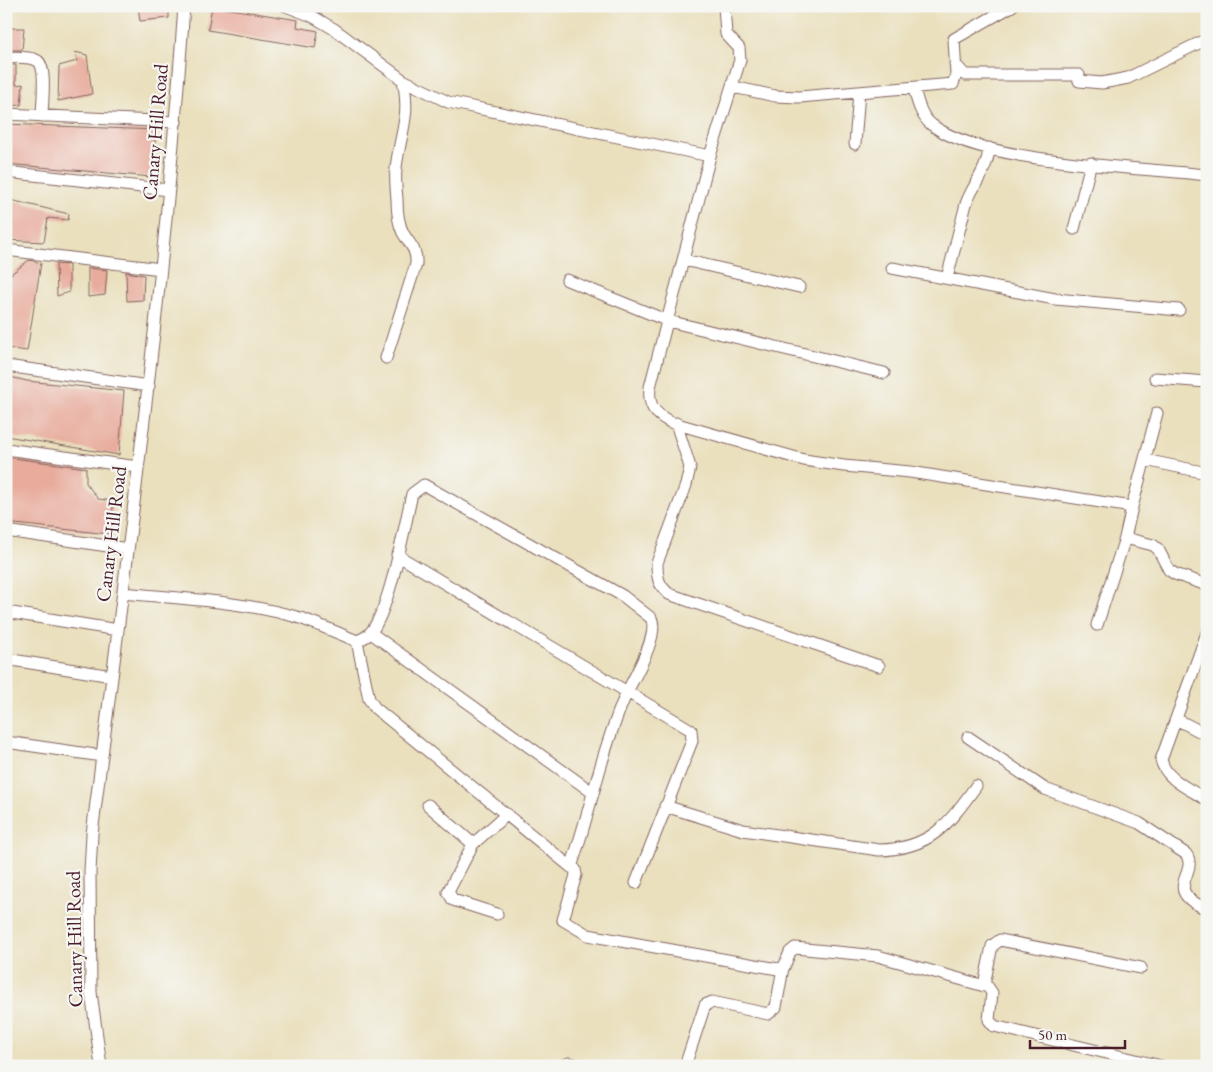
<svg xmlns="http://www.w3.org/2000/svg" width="1213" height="1072" font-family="'EB Garamond',serif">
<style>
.building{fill:#e8ab9c}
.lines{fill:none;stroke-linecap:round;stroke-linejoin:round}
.street-casing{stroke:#82635e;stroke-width:13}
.street{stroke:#fff;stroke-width:11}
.labels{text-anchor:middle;stroke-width:4.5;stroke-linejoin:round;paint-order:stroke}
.street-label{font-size:20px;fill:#4a1f2b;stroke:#f6f6f2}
</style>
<rect width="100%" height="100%" fill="#f6f6f2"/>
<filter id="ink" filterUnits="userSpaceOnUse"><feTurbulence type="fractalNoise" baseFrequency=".02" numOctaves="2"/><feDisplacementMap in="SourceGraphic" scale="10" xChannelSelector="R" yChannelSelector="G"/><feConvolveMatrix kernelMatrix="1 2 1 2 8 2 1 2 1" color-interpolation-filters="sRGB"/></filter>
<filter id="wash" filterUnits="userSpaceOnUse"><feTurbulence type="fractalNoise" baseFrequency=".0096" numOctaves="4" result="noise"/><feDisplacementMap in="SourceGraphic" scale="20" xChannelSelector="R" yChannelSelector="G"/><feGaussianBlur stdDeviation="1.12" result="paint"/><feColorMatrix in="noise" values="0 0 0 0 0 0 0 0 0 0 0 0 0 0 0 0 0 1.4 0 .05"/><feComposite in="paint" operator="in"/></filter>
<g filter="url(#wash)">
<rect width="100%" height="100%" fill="#eae0be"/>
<g id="blocks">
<!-- building -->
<path class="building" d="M 138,6 L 169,7 L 169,18 L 140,21 Z
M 212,6 L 298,20 L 297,27 L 318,31 L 315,48 L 208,30 Z
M 6,28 L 24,28 L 22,50 L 6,50 Z
M 75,52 L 87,55 L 92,94 L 58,101 L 59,66 L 77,61 Z
M 6,65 L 16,65 L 16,85 L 23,84 L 21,105 L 8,106 Z
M 6,124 L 156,130 L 152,177 L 6,164 Z
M 6,199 L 69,214 L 68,220 L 48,218 L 44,242 L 6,240 Z
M 29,260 L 41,263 L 27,351 L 6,348 L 6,278 Z
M 56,264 L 69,265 L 69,292 L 57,296 Z
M 88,268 L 107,270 L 105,295 L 88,297 Z
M 126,272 L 144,275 L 143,300 L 127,301 Z
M 6,376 L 27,381 L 124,391 L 119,455 L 6,436 Z
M 6,457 L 86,468 L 86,483 L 98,499 L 114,501 L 109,534 L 6,523 Z"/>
</g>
</g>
<g filter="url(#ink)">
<use href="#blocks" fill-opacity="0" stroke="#82635e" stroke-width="1"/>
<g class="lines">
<defs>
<path id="street" d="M 286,6 L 312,16 L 334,29 L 403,80 L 448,102 L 710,156
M 724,6 L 726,34 L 739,48 L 740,60 L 710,156 L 650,387 C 648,406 654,413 670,422 L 804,460 L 844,466 L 910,472 L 1132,507 L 1125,538 L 1153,545 L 1158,549 L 1169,570 L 1175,574 L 1207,585
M 6,57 C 15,58 31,56 38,61 C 47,68 42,105 42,116
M 955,64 L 965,75 L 1079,75
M 1079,81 L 1102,83 L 1128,78 L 1207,39
M 733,87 L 775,96 L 799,97 L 953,84 L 956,75 L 954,39 L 1012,6
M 914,88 C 917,101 921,117 932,125 C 983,164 1140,167 1207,175
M 6,114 L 176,122
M 855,144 L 859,92
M 6,172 L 169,190
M 1074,229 L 1091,163
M 6,250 L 161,269
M 684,260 L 799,287
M 892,268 L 1055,299 L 1179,310
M 947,278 L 966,204 C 973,184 988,170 989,148
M 567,280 L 668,321 L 884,373
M 386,358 L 416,264 C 417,249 410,245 403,233 C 398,223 397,210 397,199 C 396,189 395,178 396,168 C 400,134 411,116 403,80
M 6,366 L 149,386
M 1155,378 L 1207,382
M 676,423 L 690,467 L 686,485 L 657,563 C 657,577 658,585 669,594 L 879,666
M 6,449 L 138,467
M 1145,460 L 1207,473
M 1132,507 L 1157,413
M 6,531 L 128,549
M 397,555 L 691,730 L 692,741 L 636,883
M 123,593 C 181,599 244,601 300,618 C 320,625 338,633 357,641 L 369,699 L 375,708 L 571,867 C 591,809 602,748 627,692 C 635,676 660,634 651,618 L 623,596 L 424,485 L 412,494 C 405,524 389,613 370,633 C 367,637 362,639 357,641
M 6,612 L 118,630
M 1097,625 L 1125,538
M 371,633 L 592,792
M 1207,633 L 1161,760 C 1166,780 1190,789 1207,800
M 6,659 L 112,676
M 1176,719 L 1207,735
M 968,737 L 1045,789 L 1139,823 L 1186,854 C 1200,873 1160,890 1207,909
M 6,742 L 102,756
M 428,805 L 473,844
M 665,806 L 743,830 L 879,850 C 930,849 948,825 976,786
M 571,867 L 575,869 L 576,875 L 563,920 L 588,935 L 778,969 L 784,967 L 790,952 L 795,948 L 878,956 L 988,987 L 992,993 L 989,1020 L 994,1026 L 1161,1066
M 497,914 L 453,900 L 448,892 L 473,844 L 507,814
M 984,985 L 992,946 L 1000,940 L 1141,968
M 101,1066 L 91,992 L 90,872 L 92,834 C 127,558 165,283 184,6
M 563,1066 L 569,1063 L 581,1066
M 685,1066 L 705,1005 L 712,1002 L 768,1014 L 776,1007 L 783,968"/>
</defs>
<!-- street casing -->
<use href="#street" class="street-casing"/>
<!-- street -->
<use href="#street" class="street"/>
</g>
</g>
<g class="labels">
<!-- street labels -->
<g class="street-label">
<text transform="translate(155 132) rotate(-85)" y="7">Canary Hill Road</text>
<text transform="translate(111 534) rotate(-83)" y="7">Canary Hill Road</text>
<text transform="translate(74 939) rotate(-91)" y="7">Canary Hill Road</text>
</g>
</g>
<!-- margin -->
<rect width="1213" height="1072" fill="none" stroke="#f6f6f2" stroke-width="25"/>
<!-- scale -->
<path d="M1030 1040v8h95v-8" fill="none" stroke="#4a1f2b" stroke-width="2.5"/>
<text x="1038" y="1040" font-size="15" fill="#4a1f2b" stroke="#f6f6f2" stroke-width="4" paint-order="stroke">50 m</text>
</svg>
